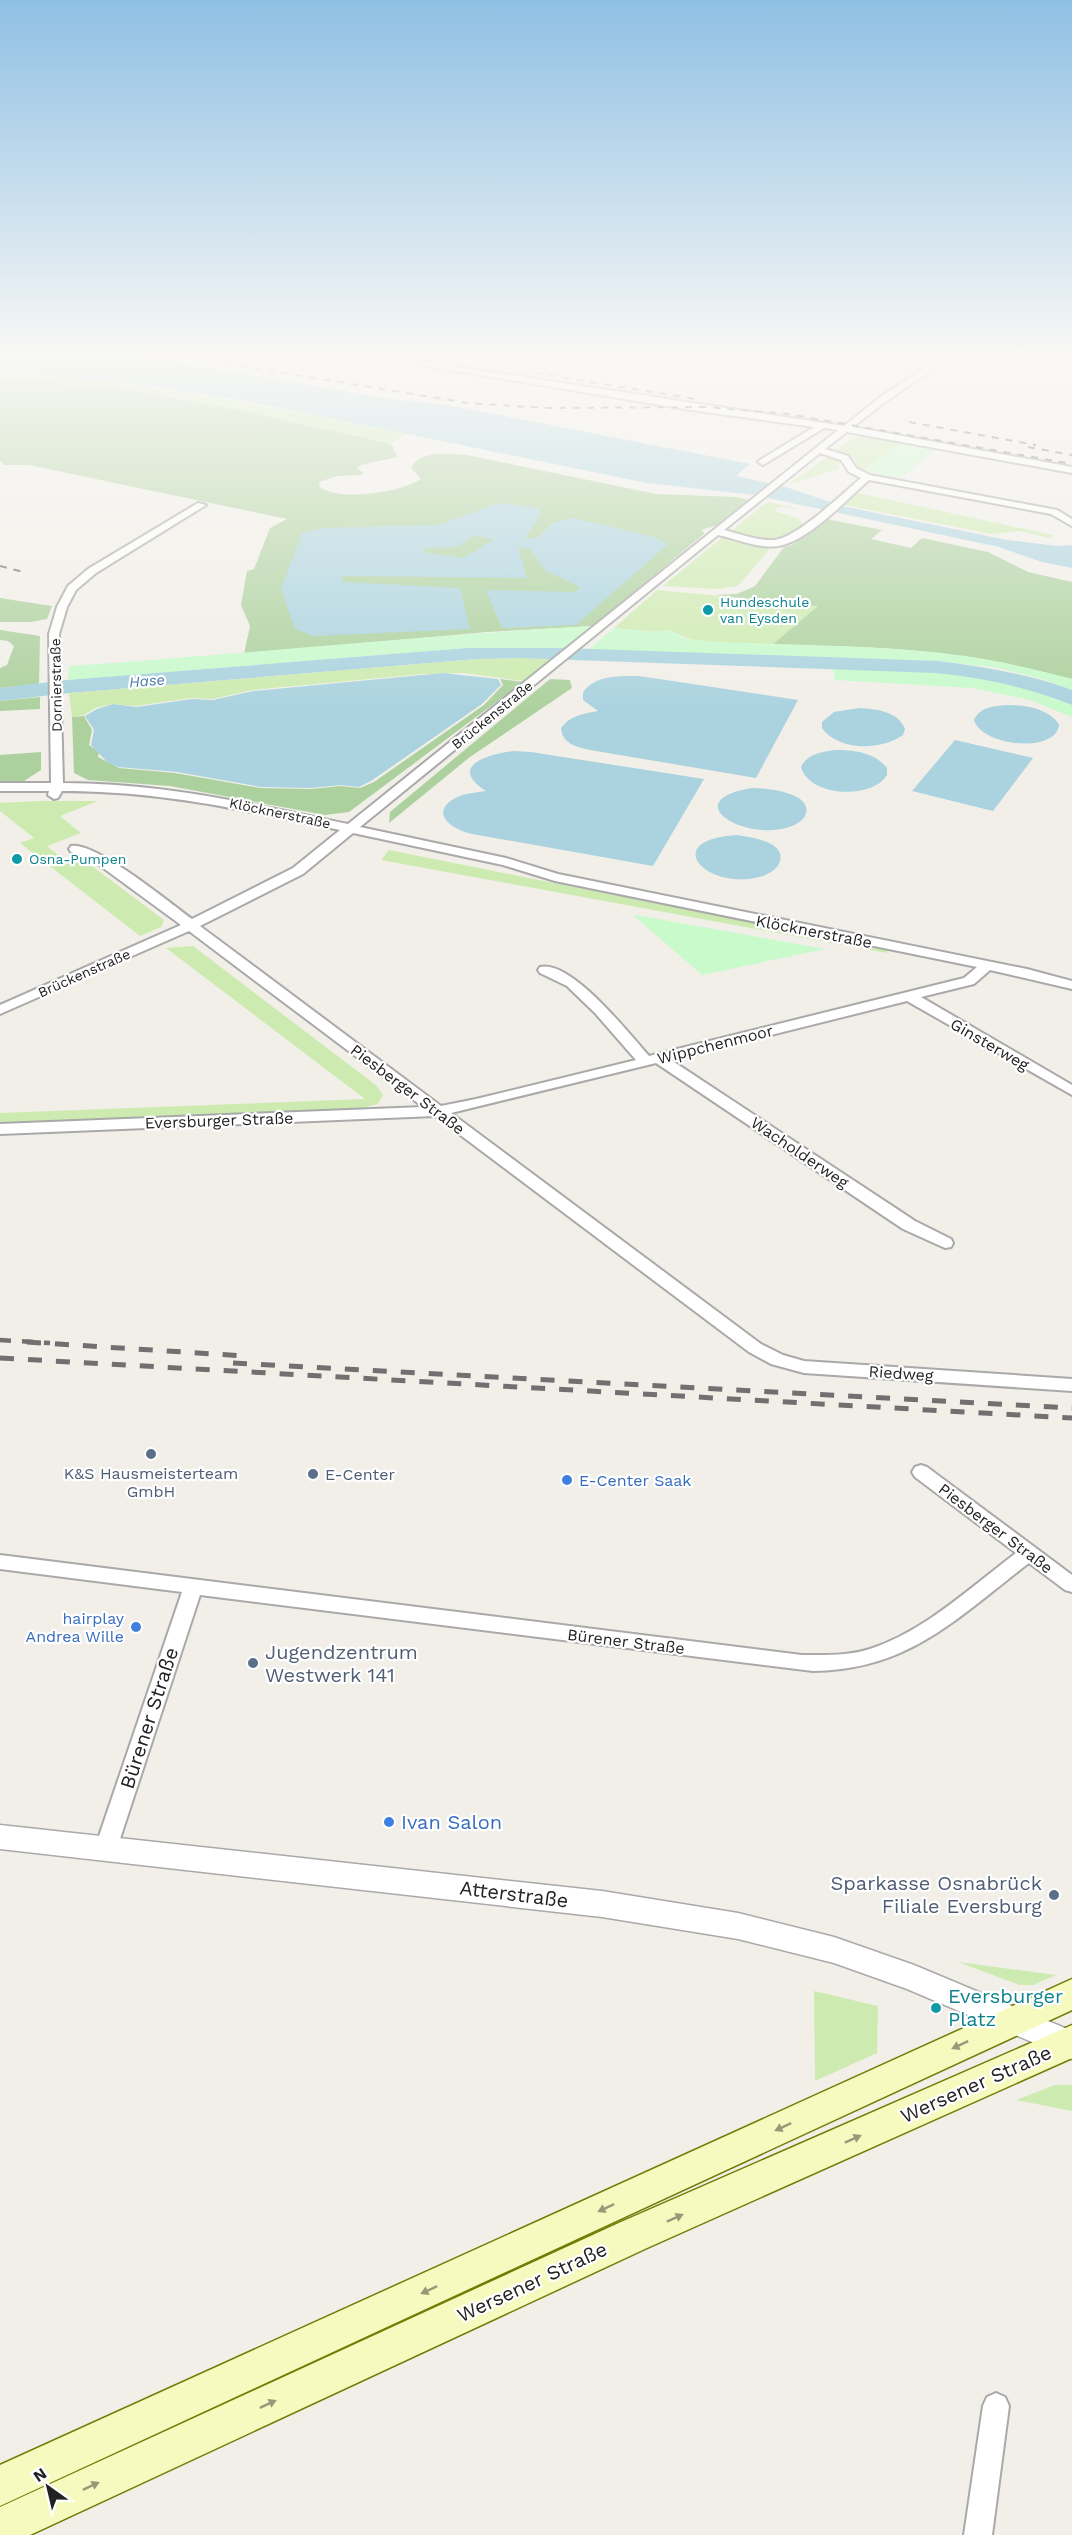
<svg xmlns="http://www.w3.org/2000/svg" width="1072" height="2535" font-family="'Work Sans',sans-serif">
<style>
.grass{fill:#cdebb0}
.forest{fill:#add19e}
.park{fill:#c8facc}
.water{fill:#aad3df;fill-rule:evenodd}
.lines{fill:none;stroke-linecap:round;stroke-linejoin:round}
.minor-casing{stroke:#a9a9a9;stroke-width:4}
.tertiary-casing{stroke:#a9a9a9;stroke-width:3}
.secondary-casing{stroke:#707d05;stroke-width:3}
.minor{fill:#fff;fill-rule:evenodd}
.tertiary{fill:#fff;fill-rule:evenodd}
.secondary{fill:#f7fabf;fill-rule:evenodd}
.rail-far2{stroke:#707070;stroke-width:2;stroke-dasharray:7 7;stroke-linecap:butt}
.rail-far1{stroke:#707070;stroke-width:4.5;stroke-dasharray:11 11;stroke-linecap:butt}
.rail{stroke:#707070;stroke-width:5;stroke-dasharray:14 14;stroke-linecap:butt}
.oneway{fill:#979978}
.culture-dot{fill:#0f9aa8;stroke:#fff;stroke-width:2}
.service-dot{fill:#5c6f8a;stroke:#fff;stroke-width:2}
.shop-dot{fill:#3f7fe0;stroke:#fff;stroke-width:2}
.labels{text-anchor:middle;stroke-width:4.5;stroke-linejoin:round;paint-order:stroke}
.far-culture-label{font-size:14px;fill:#0d838f;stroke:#fff;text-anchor:start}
.far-street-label{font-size:14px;fill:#222;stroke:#fff}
.far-water-label{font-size:15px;font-style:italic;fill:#4a7aab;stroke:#fff}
.street-label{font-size:16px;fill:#222;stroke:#fff}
.service-label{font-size:16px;fill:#4e5e75;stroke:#fff}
.shop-label{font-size:16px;fill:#366cbe;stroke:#fff;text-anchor:start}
.near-service-label{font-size:20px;fill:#4e5e75;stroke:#fff;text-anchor:start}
.near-street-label{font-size:20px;fill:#222;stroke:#fff}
.near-shop-label{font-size:20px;fill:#366cbe;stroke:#fff;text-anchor:start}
.near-culture-label{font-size:20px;fill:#0d838f;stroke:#fff;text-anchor:start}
</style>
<rect width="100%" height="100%" fill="#f2efe9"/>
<!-- grass -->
<path class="grass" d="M 0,370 C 138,383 270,405 406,434 L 391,444 L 240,410 L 133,392 L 0,377 Z
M 864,436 L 935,449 L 901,478 L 862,470 L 856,467 L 855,459 L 836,451 L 853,438 Z
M 829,456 L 840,460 L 838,469 L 787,485 Z
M 858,493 L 1053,535 L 1050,538 L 1019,531 L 992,534 L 844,505 Z
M 767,502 L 805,510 L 783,507 L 774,509 L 777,512 L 800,519 L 802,525 L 782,538 L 773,540 L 730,532 Z
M 724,536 L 772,546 L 738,586 L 719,589 L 663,586 Z
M 657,590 L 740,598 L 734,603 L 819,606 L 772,645 C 739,643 698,648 670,630 L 656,632 L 614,628 Z
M 516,658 L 551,659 L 524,681 L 463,673 L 423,674 L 252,690 L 213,699 L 191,698 L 135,706 L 112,704 L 95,708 L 84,715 L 72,717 L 69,693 L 477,659 Z
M 39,801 L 98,801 L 60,816 L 81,833 L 47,846 L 67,862 L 88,863 L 164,920 L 161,927 L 140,936 L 20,843 L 34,838 L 0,811 L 0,803 Z
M 389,850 L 888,950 L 887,953 L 381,860 Z
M 193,946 L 377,1086 L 383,1095 L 378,1104 L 363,1108 L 0,1123 L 0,1113 L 365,1099 L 166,948 Z
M 958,1962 L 1056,1975 L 1033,1985 L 1019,1985 Z
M 814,1991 L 878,2006 L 877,2053 L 815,2081 Z
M 1055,2085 L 1072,2085 L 1072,2111 L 1016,2100 Z"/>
<!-- forest -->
<path class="forest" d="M 0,377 L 131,391 L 240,410 L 391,444 L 398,457 L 361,465 L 357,468 L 363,473 L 362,475 L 337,476 L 319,482 L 320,487 C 340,502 402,492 421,479 L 411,468 C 420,449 450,454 467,455 L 656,494 L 737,497 L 749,500 L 718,525 L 701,530 L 705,533 L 593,626 L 487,632 L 244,654 L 250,626 L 241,605 L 247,571 L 254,569 L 270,528 L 287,519 L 29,465 L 4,465 L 0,460 Z
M 826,519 L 882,530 L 871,539 L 911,548 L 922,538 L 988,552 L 1028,572 L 1072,582 L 1072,679 C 1036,670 1001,661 964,656 C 901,647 836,646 772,645 L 818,606 L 732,603 L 739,598 L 715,595 L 737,594 L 755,586 L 784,547 L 792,545 Z
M 0,598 L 52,606 L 47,619 L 30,622 L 0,622 Z
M 0,630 L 40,636 L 39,684 L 0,688 L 0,668 L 7,665 L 14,646 L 8,641 L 0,640 Z
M 500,679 L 523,682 L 349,812 L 325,815 L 170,786 L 88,780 L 74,773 L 72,717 L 84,716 L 92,730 L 89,745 L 99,752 L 98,757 L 119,768 L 175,773 L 261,788 L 311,789 L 341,786 L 360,788 L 374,782 L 484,705 L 503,685 Z
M 550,679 L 570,680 L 572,688 L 470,757 L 389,823 L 390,812 Z
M 40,697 L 40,709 L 0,711 L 0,701 Z
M 41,752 L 41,770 L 24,781 L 0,783 L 0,755 Z"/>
<!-- park -->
<path class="park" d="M 903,442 L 935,449 L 901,478 L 862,470 Z
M 593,626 L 565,648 L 467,648 L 68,680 L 69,666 C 244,654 418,636 593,626 Z
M 614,628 L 655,632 L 670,630 L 682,638 L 704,641 C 790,646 879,644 964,656 C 1001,661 1036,670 1072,679 L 1072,690 L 1045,680 L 998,668 L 939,661 L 588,650 Z
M 833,669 C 883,671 935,669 984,678 C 1015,684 1043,694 1072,705 L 1072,717 L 1030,700 L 972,688 L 835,680 Z
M 633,915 L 641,916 L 825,949 L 702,975 Z"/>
<!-- water -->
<path class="water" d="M 0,357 L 133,357 L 199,366 L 396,400 L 448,405 L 750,464 L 736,476 L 786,487 L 842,506 L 1007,540 L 1058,546 L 1072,545 L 1072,568 L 1042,562 L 999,547 L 754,495 L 647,483 L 256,403 L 149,386 L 0,370 Z
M 499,503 L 538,508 L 541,514 L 525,538 L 535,539 L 553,523 L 574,518 L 654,537 L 668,544 L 576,625 L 502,628 L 486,590 L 575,592 L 580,587 L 546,571 L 530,549 L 518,547 L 527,578 L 342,576 L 342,582 L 460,588 L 470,629 L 314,636 L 295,629 L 281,589 L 302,533 L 324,528 L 439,525 ZM 475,535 L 494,540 L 463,558 L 422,552 L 428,548 L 456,547 Z
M 467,648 L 565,648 L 939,661 C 985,667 1028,674 1072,690 L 1072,705 C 1026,687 985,678 936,673 L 516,658 L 477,659 L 69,693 L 0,701 L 0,688 L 67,680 Z
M 443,673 L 498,679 L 501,685 L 482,704 L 371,781 L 359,787 L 341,785 L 311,788 L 261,787 L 177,772 L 118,767 L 108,763 L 91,745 L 94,730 L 85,716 L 97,709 L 113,704 L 136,707 L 192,699 L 213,700 L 253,691 Z
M 623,676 L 639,676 L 798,700 L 756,778 L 590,750 C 577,747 562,744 561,728 C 571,715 583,714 598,711 L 583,700 L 583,692 C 593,679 607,677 623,676 Z
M 1007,705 C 1026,705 1047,708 1059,724 C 1058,754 982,747 974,720 C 980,707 994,706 1007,705 Z
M 859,708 C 876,709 898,711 905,729 L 903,735 C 881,751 838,751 822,728 L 822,722 L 834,712 Z
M 955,740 L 1033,758 L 993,811 L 912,791 Z
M 835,750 C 854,750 874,752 887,768 L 887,775 C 872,800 809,797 801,767 C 807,754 821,752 835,750 Z
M 514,751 L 531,752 L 704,779 L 653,866 L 472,834 C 447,828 427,809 462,795 C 470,793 478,792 486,791 C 447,766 488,754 514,751 Z
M 752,788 C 764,788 816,792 805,816 C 802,822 793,826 786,828 C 739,840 679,800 752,788 Z
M 737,835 C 750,837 786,842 780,861 C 778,869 770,873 763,876 C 708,893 657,840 737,835 Z"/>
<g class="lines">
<defs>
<path id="minor" d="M 371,357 L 393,357 L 844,426 L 879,398 L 940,357 L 950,357 L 885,402 L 853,427 L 1072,467 L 1072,473 L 847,432 L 825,449 L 848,456 L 856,468 L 870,475 L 1057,510 L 1072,519 L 1072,526 L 1051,514 L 869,480 C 846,500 809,541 778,546 C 759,549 737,539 718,535 L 360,827 L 506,858 L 558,874 L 1027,969 L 1072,981 L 1072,989 L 990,970 L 974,984 L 921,997 L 1072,1085 L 1072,1095 L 907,1001 L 671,1060 L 915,1221 L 951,1239 L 953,1243 L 951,1247 L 945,1248 L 903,1229 L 656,1063 L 451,1113 L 761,1344 L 783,1355 L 804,1361 L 1072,1379 L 1072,1391 L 804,1373 L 771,1364 L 749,1352 L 435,1116 L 0,1134 L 0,1124 L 423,1107 L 189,931 L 0,1014 L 0,1005 L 181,925 L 95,862 L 71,852 L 69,849 L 71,846 C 95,841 170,903 192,919 L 293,868 L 340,830 C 244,810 161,791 62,791 L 58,798 L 54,799 L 48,795 L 49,791 L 0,791 L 0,783 L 51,783 L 49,634 L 57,607 L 68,586 L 88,569 L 198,503 L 206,505 L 96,573 L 76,590 L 67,607 L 59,634 L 63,783 C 162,783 252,804 348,824 L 838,430 L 824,428 L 763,465 L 758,462 L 760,460 L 814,427 L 691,410 ZM 820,453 L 841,460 L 849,472 L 861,478 C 843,493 797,538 774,540 C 758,541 740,534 724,530 ZM 353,833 L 503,865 L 555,881 L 977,967 L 964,978 L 649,1056 C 630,1035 571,959 540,967 L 538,970 L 540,973 L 567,986 L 595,1013 L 636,1060 L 476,1099 L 441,1106 L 200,926 L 303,874 Z
M 921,1465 L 927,1467 L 1072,1575 L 1072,1592 L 1065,1590 L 1029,1563 C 957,1618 909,1670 813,1671 L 200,1595 L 117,1848 L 114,1855 L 106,1857 L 98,1855 L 95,1848 L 182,1592 L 0,1569 L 0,1555 L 802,1655 C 825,1655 849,1656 870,1649 C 925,1631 971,1587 1016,1553 L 915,1477 L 912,1472 L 915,1467 Z
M 996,2393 L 1005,2397 L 1009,2406 L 992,2535 L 964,2535 L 983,2406 L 987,2397 Z"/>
<path id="tertiary" d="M 0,1825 L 602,1891 L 738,1913 L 834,1937 L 914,1965 L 1072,2031 L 1072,2059 L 907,1989 L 834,1963 L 738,1939 L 602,1917 L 0,1849 Z"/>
<path id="secondary" d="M 1072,1979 L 1072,2010 L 0,2506 L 0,2465 Z
M 1072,2025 L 1072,2058 L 647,2248 L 30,2535 L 0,2535 L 0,2507 L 621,2222 Z"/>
</defs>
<!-- minor casing -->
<use href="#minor" class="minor-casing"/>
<!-- tertiary casing -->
<use href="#tertiary" class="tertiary-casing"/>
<!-- secondary casing -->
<use href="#secondary" class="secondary-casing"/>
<!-- minor -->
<use href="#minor" class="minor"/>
<!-- tertiary -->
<use href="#tertiary" class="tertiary"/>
<!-- secondary -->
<use href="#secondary" class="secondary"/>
<!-- rail-far2 -->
<path class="rail-far2" d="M 185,357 L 468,403 L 545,408 L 706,407 L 788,414 L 1072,464
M 535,373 L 701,400
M 909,422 L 1036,445
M 1028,447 L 1072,455
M 0,566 L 27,573"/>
<!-- rail-far1 -->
<path class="rail-far1" d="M 0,1340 L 50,1343"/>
<!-- rail -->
<path class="rail" d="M 27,1342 L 245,1356
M 0,1358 L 1072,1418
M 233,1363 L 1072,1408"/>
</g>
<!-- one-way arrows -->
<defs><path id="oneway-solid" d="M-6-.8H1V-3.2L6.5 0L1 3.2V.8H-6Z" transform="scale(1.5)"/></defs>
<g class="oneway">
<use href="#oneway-solid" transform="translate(960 2045) rotate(155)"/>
<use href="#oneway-solid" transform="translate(783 2127) rotate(155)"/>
<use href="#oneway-solid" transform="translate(853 2139) rotate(-24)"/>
<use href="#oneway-solid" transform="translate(606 2208) rotate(155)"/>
<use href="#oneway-solid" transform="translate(675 2218) rotate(-24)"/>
<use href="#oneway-solid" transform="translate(429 2290) rotate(155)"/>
<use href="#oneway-solid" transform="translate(268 2404) rotate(-25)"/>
<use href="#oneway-solid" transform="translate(91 2486) rotate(-25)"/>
</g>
<!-- sky -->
<linearGradient id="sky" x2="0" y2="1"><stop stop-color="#8fc0e4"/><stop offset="0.5" stop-color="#f9f8f5"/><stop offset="1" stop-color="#f9f8f5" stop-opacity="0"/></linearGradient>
<rect width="1072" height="712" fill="url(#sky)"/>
<!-- markers -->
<g class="culture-dot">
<circle cx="708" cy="610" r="6"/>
<circle cx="17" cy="859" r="6"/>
<circle cx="936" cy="2008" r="6"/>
</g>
<g class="service-dot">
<circle cx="151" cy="1454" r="6"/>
<circle cx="313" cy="1474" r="6"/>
<circle cx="253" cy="1663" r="6"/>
<circle cx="1054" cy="1895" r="6"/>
</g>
<g class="shop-dot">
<circle cx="567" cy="1480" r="6"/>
<circle cx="136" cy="1627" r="6"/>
<circle cx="389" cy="1822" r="6"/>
</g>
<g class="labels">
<!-- far-culture labels -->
<g class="far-culture-label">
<text x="720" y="607">Hundeschule<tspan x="720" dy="16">van Eysden</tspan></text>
<text x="29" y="864">Osna-Pumpen</text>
</g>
<!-- far-street labels -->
<g class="far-street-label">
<text transform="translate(56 685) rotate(-91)" y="5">Dornierstraße</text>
<text transform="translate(492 715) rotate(-39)" y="5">Brückenstraße</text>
<text transform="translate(280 813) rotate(12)" y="5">Klöcknerstraße</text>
<text transform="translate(84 973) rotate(-24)" y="5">Brückenstraße</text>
</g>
<!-- far-water labels -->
<g class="far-water-label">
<text transform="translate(147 681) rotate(-5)" y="5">Hase</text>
</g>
<!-- street labels -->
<g class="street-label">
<text transform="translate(814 931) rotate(11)" y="6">Klöcknerstraße</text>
<text transform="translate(715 1044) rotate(-14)" y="6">Wippchenmoor</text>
<text transform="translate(990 1044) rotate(30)" y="6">Ginsterweg</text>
<text transform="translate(408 1089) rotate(37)" y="6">Piesberger Straße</text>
<text transform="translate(219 1120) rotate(-2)" y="6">Eversburger Straße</text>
<text transform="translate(800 1152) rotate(34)" y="6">Wacholderweg</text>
<text transform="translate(901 1373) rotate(4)" y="6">Riedweg</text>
<text transform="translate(996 1528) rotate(37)" y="6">Piesberger Straße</text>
<text transform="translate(626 1641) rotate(7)" y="6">Bürener Straße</text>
</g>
<!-- service labels -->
<g class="service-label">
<text x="151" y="1479">K&amp;S Hausmeisterteam<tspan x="151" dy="18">GmbH</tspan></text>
<text x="325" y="1480" text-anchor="start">E-Center</text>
</g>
<!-- shop labels -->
<g class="shop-label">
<text x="579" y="1486">E-Center Saak</text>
<text x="124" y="1624" text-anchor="end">hairplay<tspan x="124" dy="18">Andrea Wille</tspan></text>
</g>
<!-- near-service labels -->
<g class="near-service-label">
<text x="265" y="1659">Jugendzentrum<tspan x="265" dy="23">Westwerk 141</tspan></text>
<text x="1042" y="1890" text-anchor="end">Sparkasse Osnabrück<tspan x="1042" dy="23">Filiale Eversburg</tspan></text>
</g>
<!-- near-street labels -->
<g class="near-street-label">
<text transform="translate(149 1718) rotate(-72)" y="7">Bürener Straße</text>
<text transform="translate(514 1894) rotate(7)" y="7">Atterstraße</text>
<text transform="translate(976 2084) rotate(-24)" y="7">Wersener Straße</text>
<text transform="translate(532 2282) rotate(-25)" y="7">Wersener Straße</text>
</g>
<!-- near-shop labels -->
<g class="near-shop-label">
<text x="401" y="1829">Ivan Salon</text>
</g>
<!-- near-culture labels -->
<g class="near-culture-label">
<text x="948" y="2003">Eversburger<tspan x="948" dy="23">Platz</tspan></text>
</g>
</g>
<!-- north arrow -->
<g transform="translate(48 2487) rotate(326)" stroke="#ffffff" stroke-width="4.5" paint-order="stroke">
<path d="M0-4.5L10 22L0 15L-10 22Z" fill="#222222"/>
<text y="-9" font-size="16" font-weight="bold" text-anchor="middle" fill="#222222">N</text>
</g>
</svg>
